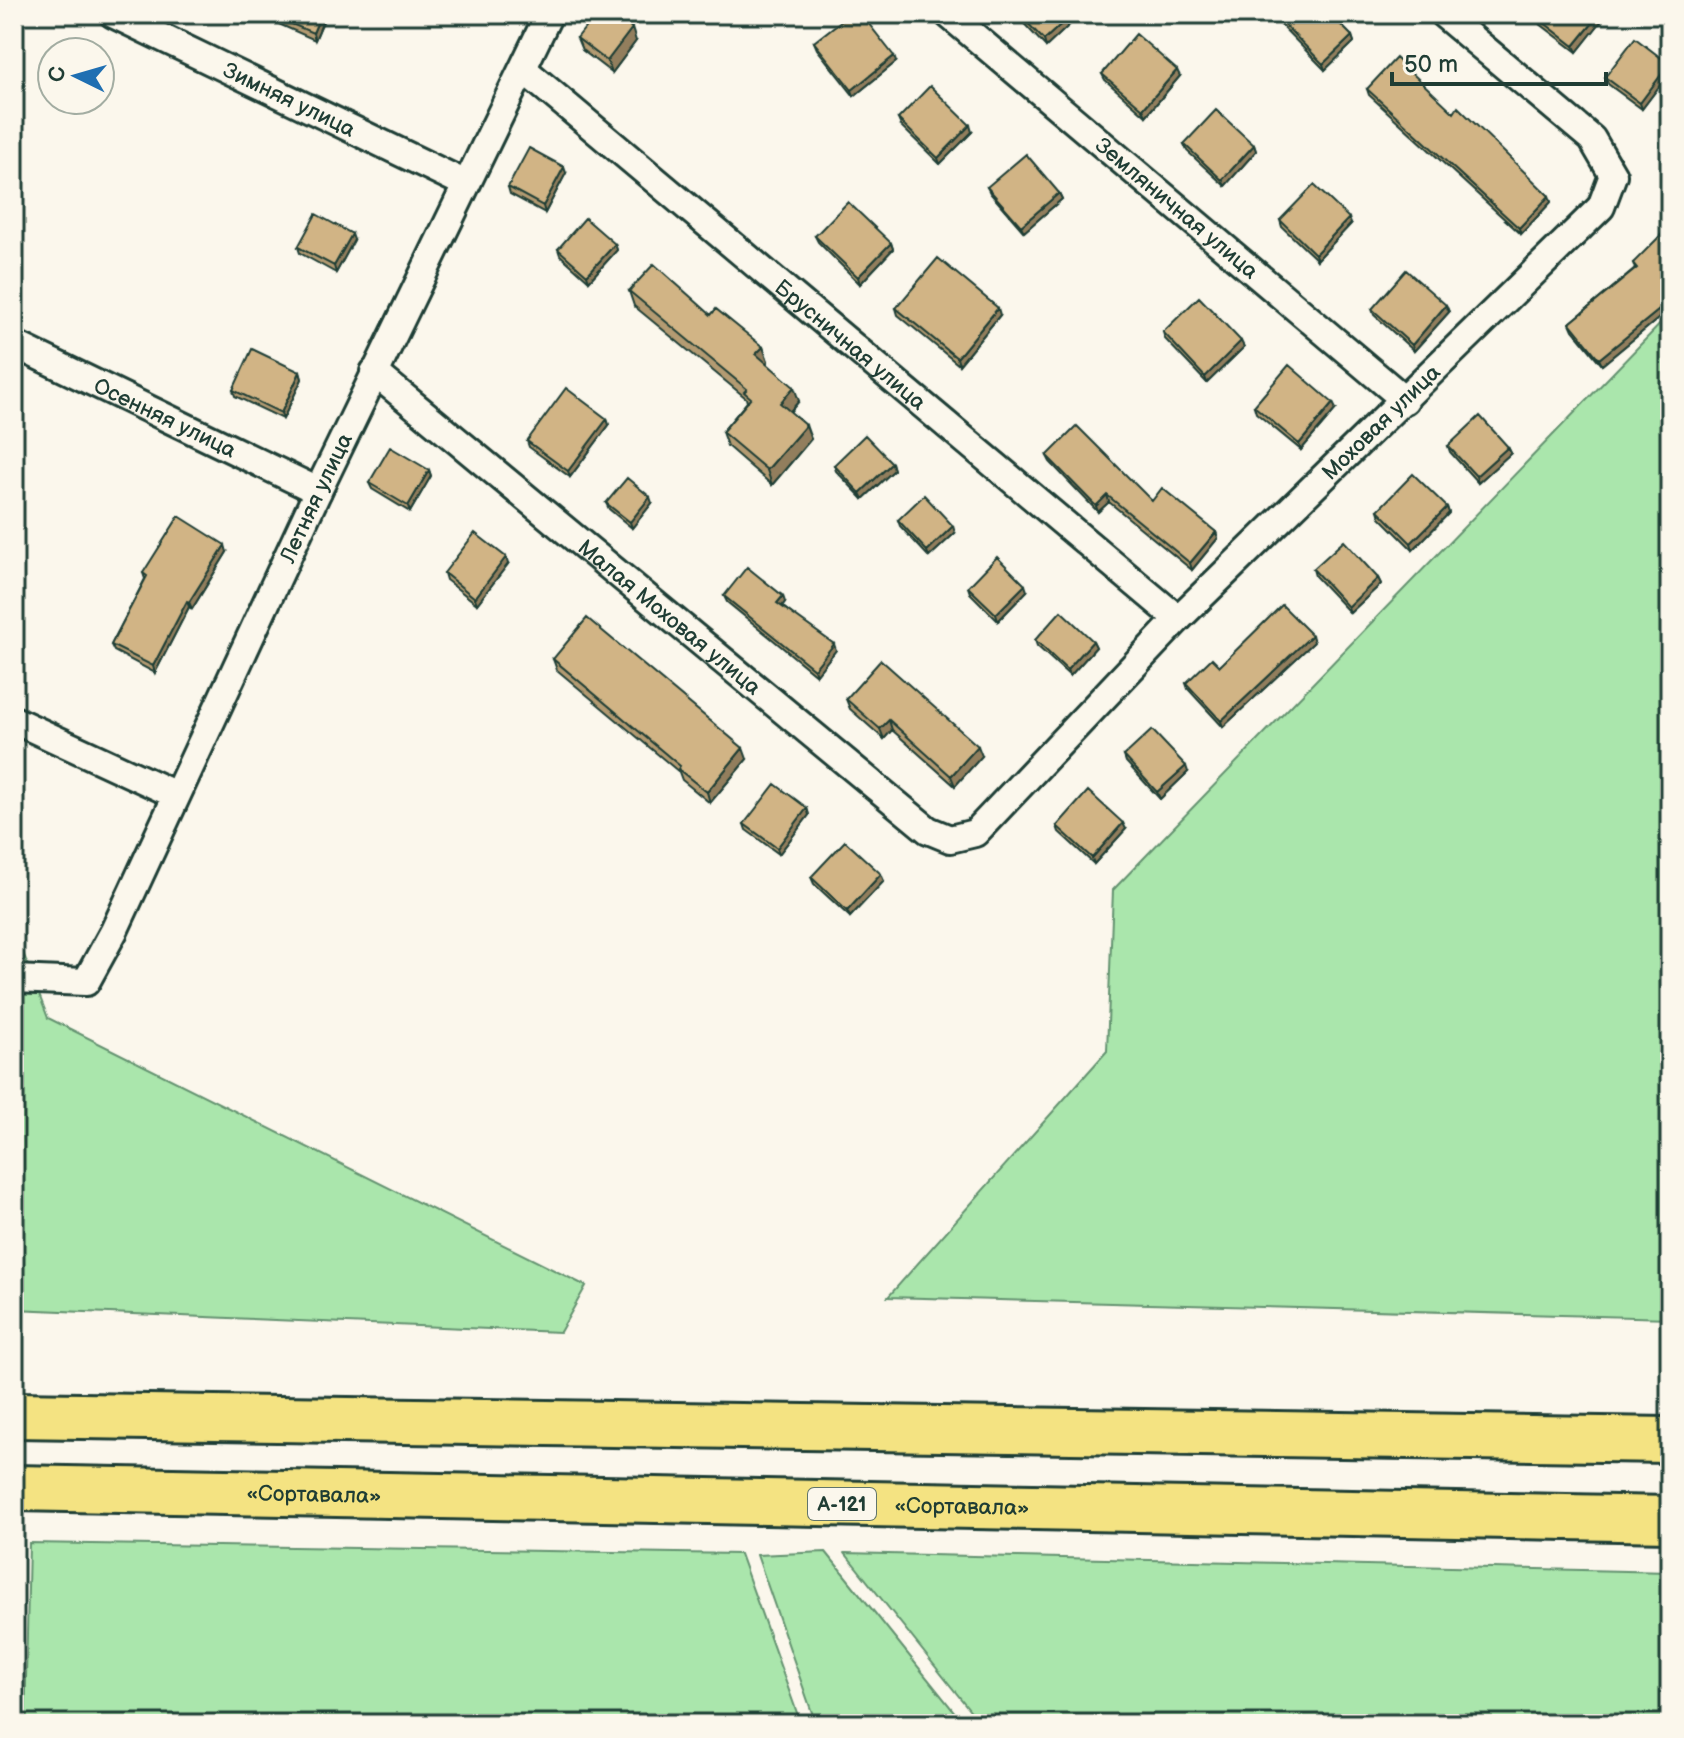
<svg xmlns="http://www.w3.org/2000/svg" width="1684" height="1738" font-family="'Balsamiq Sans',sans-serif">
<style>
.green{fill:#aae6ac;stroke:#649270;stroke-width:2}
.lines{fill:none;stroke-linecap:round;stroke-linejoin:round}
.minor-casing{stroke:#1f3d34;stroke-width:32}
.trunk-casing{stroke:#1f3d34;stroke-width:50}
.minor{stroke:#fbf7ec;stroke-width:26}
.trunk{stroke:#f4e382;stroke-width:44}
.wall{fill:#b49b72;stroke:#1f3d34;stroke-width:2}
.shaded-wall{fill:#927e5d;stroke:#1f3d34;stroke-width:2}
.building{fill:#d1b485;stroke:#1f3d34;stroke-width:2}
.labels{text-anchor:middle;stroke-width:6;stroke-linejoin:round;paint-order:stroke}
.shield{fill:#fbf7ec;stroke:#61756b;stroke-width:2}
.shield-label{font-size:20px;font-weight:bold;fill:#1f3d34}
.street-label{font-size:22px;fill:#1f3d34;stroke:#fbf7ec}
</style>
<rect width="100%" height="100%" fill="#fbf7ec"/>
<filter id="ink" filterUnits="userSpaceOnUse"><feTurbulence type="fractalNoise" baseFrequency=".0125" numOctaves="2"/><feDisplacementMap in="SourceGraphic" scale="16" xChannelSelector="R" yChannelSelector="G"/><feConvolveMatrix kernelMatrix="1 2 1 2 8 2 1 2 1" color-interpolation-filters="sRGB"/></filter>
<g filter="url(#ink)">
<!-- green -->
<path class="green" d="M 1670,314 L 1670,1318 L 888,1297 L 1107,1051 L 1113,890 Z
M 14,929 L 48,1018 L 586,1286 L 560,1332 L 14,1309 Z
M 29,1543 L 740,1554 L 801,1724 L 25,1724 Z
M 826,1552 L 964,1724 L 816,1724 L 757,1555 Z
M 845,1553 L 1670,1572 L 1670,1724 L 981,1724 Z"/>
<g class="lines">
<defs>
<g id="minor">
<path id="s1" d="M 113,14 L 466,184"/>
<path id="s2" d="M 948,14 L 1405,400"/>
<path id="s3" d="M 523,69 L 1178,619"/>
<path id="s4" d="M 14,344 L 318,491"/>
<path id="s5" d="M 374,372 L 928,830 L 950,839 L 975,833 L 1178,619 L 1601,207 L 1613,175 L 1592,139 L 1443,14"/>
<path d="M 14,720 L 176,795"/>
<path id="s6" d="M 14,979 L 86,982 L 114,931 L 318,491 L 549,14"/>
</g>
<g id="trunk">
<path d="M 14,1415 L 1670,1440"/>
<path id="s7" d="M 14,1488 L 1670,1519"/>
</g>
</defs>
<!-- minor casing -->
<use href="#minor" class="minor-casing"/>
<!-- trunk casing -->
<use href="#trunk" class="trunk-casing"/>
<!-- minor -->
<use href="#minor" class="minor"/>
<!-- trunk -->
<use href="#trunk" class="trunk"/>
</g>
<!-- wall -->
<path class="wall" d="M 256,14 L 326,14 L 315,40 Z
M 1015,14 L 1081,14 L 1046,47 Z
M 1270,14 L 1330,14 L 1352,36 L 1354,42 L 1325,70 Z
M 1527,14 L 1602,14 L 1604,18 L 1577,52 Z
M 577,38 L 636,41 L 612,73 L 582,50 Z
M 814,42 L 896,62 L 854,96 L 817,49 Z
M 1669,64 L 1670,72 L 1642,109 L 1608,84 L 1605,77 Z
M 1102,74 L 1180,76 L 1146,116 L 1105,80 Z
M 1367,89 L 1454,113 L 1549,196 L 1551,202 L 1521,234 L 1369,95 Z
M 898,119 L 972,132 L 940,164 L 901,126 Z
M 1184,144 L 1254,145 L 1256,151 L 1225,186 L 1187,151 Z
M 566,173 L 545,213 L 510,194 L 508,187 Z
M 987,187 L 1059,193 L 1062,199 L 1024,232 L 990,193 Z
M 1280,220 L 1351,224 L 1317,260 L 1282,227 Z
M 815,236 L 891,243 L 893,249 L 860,284 L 818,242 Z
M 354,240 L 336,273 L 300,253 L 298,247 Z
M 1670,240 L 1670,309 L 1602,365 L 1573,330 L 1570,323 L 1635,269 L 1633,263 Z
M 615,244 L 617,250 L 589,281 L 560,255 L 558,249 Z
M 629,291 L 711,315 L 763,347 L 768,361 L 766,363 L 799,401 L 790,412 L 811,439 L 772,485 L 727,446 L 722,432 L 747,402 L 746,398 L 634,306 Z
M 1446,305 L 1449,312 L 1414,351 L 1374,315 L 1372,309 Z
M 896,308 L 1000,315 L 959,365 L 898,315 Z
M 1163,332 L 1244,347 L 1207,383 L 1165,339 Z
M 300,372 L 302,379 L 283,419 L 235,396 L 233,390 Z
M 1254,406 L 1336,409 L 1301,450 L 1256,413 Z
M 607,419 L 609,425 L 570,477 L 529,447 L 527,441 Z
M 1448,446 L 1508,447 L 1511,453 L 1478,483 L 1450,452 Z
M 1047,456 L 1216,532 L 1218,538 L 1192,570 L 1109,502 L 1098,512 L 1050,462 Z
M 892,463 L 894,470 L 863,499 L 836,471 L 834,465 Z
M 429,470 L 431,476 L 410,512 L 372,489 L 369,483 Z
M 606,503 L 652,503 L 632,528 L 609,509 Z
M 1447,507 L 1449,513 L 1413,550 L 1380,517 L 1378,510 Z
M 898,520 L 955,533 L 929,557 L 900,526 Z
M 227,552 L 192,609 L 189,607 L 155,673 L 114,651 L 111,645 L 145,579 L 143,573 Z
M 508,564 L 477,604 L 446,580 L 444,573 Z
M 1313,569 L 1378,578 L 1381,584 L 1350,613 L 1315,576 Z
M 968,587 L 1027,591 L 998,621 L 970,593 Z
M 724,596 L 785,602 L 782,606 L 836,650 L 816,675 L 727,602 Z
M 1035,640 L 1093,641 L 1096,647 L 1070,676 L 1037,646 Z
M 1314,642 L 1223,727 L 1188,689 L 1186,683 L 1220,666 Z
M 553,659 L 747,759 L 710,803 L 682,780 L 679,772 L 557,670 Z
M 846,699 L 982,756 L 955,786 L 892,730 L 884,739 L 850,709 Z
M 1124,756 L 1188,772 L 1160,799 L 1126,762 Z
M 807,808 L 809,815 L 779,854 L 746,830 L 744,824 Z
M 1057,826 L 1126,829 L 1094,864 L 1059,832 Z
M 811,877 L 884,881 L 850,917 L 814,884 Z"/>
<!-- shaded-wall -->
<path class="shaded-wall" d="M 321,14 L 326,14 L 315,40 L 313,33 Z
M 1072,14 L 1081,14 L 1046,47 L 1044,40 Z
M 1600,14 L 1602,14 L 1604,18 L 1577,52 L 1574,46 Z
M 632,28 L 636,41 L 612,73 L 607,61 Z
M 1352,36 L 1354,42 L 1325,70 L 1323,64 Z
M 894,56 L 896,62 L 854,96 L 852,90 Z
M 1669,64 L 1670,72 L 1642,109 L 1640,103 Z
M 1177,70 L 1180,76 L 1146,116 L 1143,109 Z
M 970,125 L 972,132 L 940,164 L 938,158 Z
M 1254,145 L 1256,151 L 1225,186 L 1222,180 Z
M 564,167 L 566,173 L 545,213 L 543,206 Z
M 1059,193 L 1062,199 L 1024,232 L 1021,226 Z
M 1549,196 L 1551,202 L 1521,234 L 1519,228 Z
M 1349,218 L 1351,224 L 1317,260 L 1315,254 Z
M 352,234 L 354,240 L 336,273 L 334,266 Z
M 891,243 L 893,249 L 860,284 L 858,277 Z
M 615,244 L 617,250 L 589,281 L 587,275 Z
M 1670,301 L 1670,309 L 1602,365 L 1599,359 Z
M 1446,305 L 1449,312 L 1414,351 L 1412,345 Z
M 998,308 L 1000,315 L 959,365 L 957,358 Z
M 1241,341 L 1244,347 L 1207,383 L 1205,377 Z
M 763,347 L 768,361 L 762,369 L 756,354 Z
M 300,372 L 302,379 L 283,419 L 281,413 Z
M 794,387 L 799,401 L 785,417 L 780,403 Z
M 1333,403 L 1336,409 L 1301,450 L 1299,444 Z
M 607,419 L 609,425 L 570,477 L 568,471 Z
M 806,425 L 811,439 L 772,485 L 767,470 Z
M 1508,447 L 1511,453 L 1478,483 L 1476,476 Z
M 892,463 L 894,470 L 863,499 L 860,493 Z
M 429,470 L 431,476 L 410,512 L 408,506 Z
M 1107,495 L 1109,502 L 1098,512 L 1096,506 Z
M 650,497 L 652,503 L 632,528 L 630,522 Z
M 1447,507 L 1449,513 L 1413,550 L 1411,543 Z
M 953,526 L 955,533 L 929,557 L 927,551 Z
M 1216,532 L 1218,538 L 1192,570 L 1190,563 Z
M 225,545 L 227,552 L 192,609 L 189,602 Z
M 506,557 L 508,564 L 477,604 L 475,598 Z
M 1378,578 L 1381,584 L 1350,613 L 1348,607 Z
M 1025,585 L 1027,591 L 998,621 L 996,614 Z
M 783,596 L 785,602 L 780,609 L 777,603 Z
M 187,601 L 189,607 L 155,673 L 153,666 Z
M 1312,635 L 1314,642 L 1223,727 L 1221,721 Z
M 1093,641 L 1096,647 L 1070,676 L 1067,670 Z
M 834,644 L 836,650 L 816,675 L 814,669 Z
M 889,720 L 892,730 L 884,739 L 880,729 Z
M 978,746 L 982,756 L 955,786 L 951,776 Z
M 743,748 L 747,759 L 710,803 L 707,792 Z
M 1186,766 L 1188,772 L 1160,799 L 1157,792 Z
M 807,808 L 809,815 L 779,854 L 777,848 Z
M 1123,823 L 1126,829 L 1094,864 L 1092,858 Z
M 881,874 L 884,881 L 850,917 L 847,911 Z"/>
<!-- building -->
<path class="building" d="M 268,14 L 321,14 L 313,33 Z
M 596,14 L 613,14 L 632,28 L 607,61 L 577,38 Z
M 850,14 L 861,14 L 894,56 L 852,90 L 814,42 Z
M 1019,14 L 1072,14 L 1044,40 Z
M 1274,14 L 1330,14 L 1352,36 L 1323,64 Z
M 1533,14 L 1600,14 L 1574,46 Z
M 1136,34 L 1177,70 L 1143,109 L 1102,74 Z
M 1635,38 L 1669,64 L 1640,103 L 1605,77 Z
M 1396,58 L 1454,113 L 1458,107 L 1549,196 L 1519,228 L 1367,89 Z
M 930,86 L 970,125 L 938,158 L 898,119 Z
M 1216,110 L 1254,145 L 1222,180 L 1184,144 Z
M 529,148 L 564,167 L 543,206 L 508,187 Z
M 1026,154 L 1059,193 L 1021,226 L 987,187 Z
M 1314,185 L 1349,218 L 1315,254 L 1280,220 Z
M 848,202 L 891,243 L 858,277 L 815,236 Z
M 316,214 L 352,234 L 334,266 L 298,247 Z
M 585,218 L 615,244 L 587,275 L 558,249 Z
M 1663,233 L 1670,240 L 1670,301 L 1599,359 L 1570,323 L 1637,268 L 1633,263 Z
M 938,258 L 998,308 L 957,358 L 896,308 Z
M 654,264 L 711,315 L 716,309 L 763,347 L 756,354 L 794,387 L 780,403 L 806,425 L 767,470 L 722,432 L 751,398 L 744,392 L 747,389 L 629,291 Z
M 1406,270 L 1446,305 L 1412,345 L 1372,309 Z
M 1199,297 L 1241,341 L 1205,377 L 1163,332 Z
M 252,349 L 300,372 L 281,413 L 233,390 Z
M 1289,365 L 1333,403 L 1299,444 L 1254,406 Z
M 566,388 L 607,419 L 568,471 L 527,441 Z
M 1480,416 L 1508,447 L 1476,476 L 1448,446 Z
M 1077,426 L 1152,501 L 1162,488 L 1216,532 L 1190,563 L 1107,495 L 1096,506 L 1047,456 Z
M 865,435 L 892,463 L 860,493 L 834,465 Z
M 390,447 L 429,470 L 408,506 L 369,483 Z
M 1413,474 L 1447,507 L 1411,543 L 1378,510 Z
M 627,478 L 650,497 L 630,522 L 606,503 Z
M 924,495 L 953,526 L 927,551 L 898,520 Z
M 179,516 L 225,545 L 189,602 L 187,601 L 153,666 L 111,645 L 147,576 L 143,573 Z
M 475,533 L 506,557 L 475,598 L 444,573 Z
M 1344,541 L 1378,578 L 1348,607 L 1313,569 Z
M 997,557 L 1025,585 L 996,614 L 968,587 Z
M 747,567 L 783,596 L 777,603 L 834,644 L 814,669 L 724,596 Z
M 1282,605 L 1312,635 L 1221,721 L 1186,683 L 1212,658 L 1220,666 Z
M 1061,611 L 1093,641 L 1067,670 L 1035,640 Z
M 587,618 L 743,748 L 707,792 L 678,769 L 680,766 L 553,659 Z
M 881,660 L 978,746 L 951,776 L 889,720 L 880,729 L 846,699 Z
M 1152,730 L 1186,766 L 1157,792 L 1124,756 Z
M 775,784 L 807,808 L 777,848 L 744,824 Z
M 1088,791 L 1123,823 L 1092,858 L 1057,826 Z
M 845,841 L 881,874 L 847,911 L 811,877 Z"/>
</g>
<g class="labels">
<!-- shield labels -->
<rect class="shield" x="808" y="1488" width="68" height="32" rx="6"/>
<g class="shield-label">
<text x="842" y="1511">А-121</text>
</g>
<!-- street labels -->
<g class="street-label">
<text dy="8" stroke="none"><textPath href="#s1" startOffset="196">Зимняя улица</textPath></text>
<text dy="8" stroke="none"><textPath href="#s2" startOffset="300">Земляничная улица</textPath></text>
<text dy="8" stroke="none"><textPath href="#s3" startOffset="428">Брусничная улица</textPath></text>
<text dy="8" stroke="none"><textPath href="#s4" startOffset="168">Осенняя улица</textPath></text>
<text dy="8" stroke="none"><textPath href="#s5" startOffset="1346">Моховая улица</textPath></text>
<text dy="8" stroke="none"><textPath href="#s6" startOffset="608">Летняя улица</textPath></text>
<text dy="8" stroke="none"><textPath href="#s5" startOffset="384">Малая Моховая улица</textPath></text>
<text dy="8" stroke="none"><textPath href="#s7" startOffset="300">«Сортавала»</textPath></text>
<text dy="8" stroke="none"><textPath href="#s7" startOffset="948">«Сортавала»</textPath></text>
</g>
</g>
<!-- margin -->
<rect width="1684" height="1738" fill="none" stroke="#fbf7ec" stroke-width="48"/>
<rect x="24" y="24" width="1636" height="1690" fill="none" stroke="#1f3d34" stroke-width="3" filter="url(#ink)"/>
<!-- north arrow -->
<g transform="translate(76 76) rotate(275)"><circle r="38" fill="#fbf7ec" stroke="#a3ada2" stroke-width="2"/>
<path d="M0-6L14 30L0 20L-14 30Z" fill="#1f6fb2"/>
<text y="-12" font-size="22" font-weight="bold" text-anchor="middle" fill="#1f3d34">С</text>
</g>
<!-- scale -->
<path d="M1392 72v12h214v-12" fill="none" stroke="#1f3d34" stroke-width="4"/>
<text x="1404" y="72" font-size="24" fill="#1f3d34" stroke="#fbf7ec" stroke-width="6" paint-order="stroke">50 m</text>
</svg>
